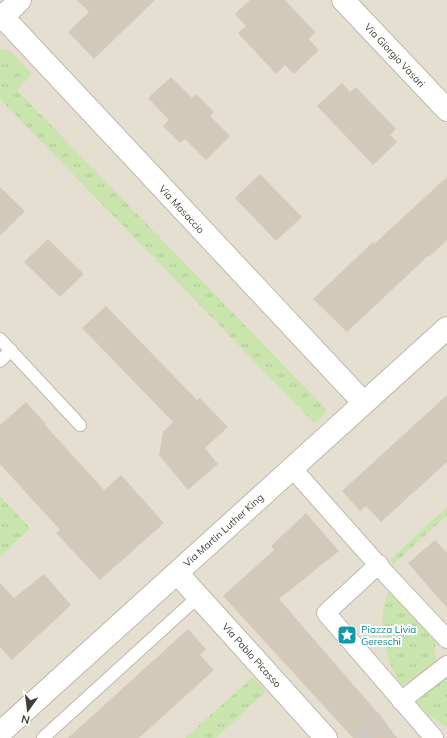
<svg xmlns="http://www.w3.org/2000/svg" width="447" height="738" font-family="Mulish,sans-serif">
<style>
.residential{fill:#e5dfd2}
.grass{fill:url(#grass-tufts)}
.building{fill:#d2c9ba}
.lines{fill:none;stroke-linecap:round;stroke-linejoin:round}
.pedestrian-tunnel{stroke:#cecac1;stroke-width:18;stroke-dasharray:18 9;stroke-linecap:butt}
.service-casing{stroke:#bfb8aa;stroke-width:14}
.pedestrian-casing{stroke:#bfb8aa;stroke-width:20}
.minor-casing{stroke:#bfb8aa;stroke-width:24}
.service{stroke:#fff;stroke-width:12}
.pedestrian{stroke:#fff;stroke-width:18}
.minor{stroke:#fff;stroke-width:22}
.labels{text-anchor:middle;stroke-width:4;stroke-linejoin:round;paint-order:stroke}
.street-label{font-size:10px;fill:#433d34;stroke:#fff}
.culture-label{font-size:10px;fill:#0d838f;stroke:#fff;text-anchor:start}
</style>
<defs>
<pattern id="grass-tufts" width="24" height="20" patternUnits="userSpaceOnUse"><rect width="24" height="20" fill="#cae4ae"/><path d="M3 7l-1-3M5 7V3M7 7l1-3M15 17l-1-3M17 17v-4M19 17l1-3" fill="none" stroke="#afc496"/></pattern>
</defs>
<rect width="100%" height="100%" fill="#f1ede4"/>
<!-- residential -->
<path class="residential" d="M 0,0 L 447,0 L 447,738 L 0,738 Z"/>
<!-- grass -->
<path class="grass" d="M 8,49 L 32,74 L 17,90 L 326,409 L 323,416 L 314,423 L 0,99 L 0,50 Z
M 0,496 L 30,528 L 0,557 Z
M 447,507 L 447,515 L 394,564 L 389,560 Z
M 391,586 L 438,638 C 433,647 434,656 438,666 L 401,686 C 384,656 374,618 391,586 Z
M 444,673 L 447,675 L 447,727 L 428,715 L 415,704 Z
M 253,677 L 266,691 L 216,738 L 185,738 Z"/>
<!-- building -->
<path class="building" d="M 77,0 L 155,0 L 94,59 L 68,32 L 89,12 Z
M 250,0 L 285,0 L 315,32 L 309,39 L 319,50 L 294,74 L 285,65 L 276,74 L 238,33 L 246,26 L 235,14 Z
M 171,77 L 192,98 L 196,94 L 214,112 L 210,116 L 230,136 L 206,160 L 185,139 L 180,143 L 163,126 L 169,120 L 148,98 Z
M 342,83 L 350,92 L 356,87 L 396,129 L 390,135 L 397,142 L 373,165 L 317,106 Z
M 260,174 L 302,217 L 276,241 L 235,198 Z
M 447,177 L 447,240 L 429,257 L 428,256 L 347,332 L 313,299 L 373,242 L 374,244 Z
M 0,187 L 25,211 L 0,236 Z
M 48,239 L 84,274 L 60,297 L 24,262 Z
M 106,306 L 197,400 L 200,398 L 228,427 L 205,448 L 218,464 L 188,490 L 159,455 L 163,432 L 173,422 L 82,328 Z
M 447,395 L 447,462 L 381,522 L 366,506 L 360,511 L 342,491 Z
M 26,402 L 46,424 L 45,425 L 104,490 L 121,475 L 164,523 L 100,580 L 56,533 L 60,530 L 0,464 L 0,425 Z
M 306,513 L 339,551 L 279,599 L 383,719 L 397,738 L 353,738 L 223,596 L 274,550 L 271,546 Z
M 435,540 L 447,553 L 447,608 L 408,563 Z
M 44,574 L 71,605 L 12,660 L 0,647 L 0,583 L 14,598 Z
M 188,629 L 206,649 L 200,655 L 214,670 L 139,738 L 68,738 Z"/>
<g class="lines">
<!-- pedestrian-tunnel -->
<path class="pedestrian-tunnel" d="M 358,738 L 383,719"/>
<defs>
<path id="service" d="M 0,339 L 80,425
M 0,361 L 11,350
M 43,738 L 199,596"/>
<path id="pedestrian" d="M 292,468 L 387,575 L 447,639
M 379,564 L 326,613 L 434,738
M 401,701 L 447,665"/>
<path id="minor" d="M 343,0 L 447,110
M 0,14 L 364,403
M 0,20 L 20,0
M 177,573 L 326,738
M 0,733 L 447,328"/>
</defs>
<!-- service casing -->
<use href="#service" class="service-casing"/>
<!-- pedestrian casing -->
<use href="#pedestrian" class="pedestrian-casing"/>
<!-- minor casing -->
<use href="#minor" class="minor-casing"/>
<!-- service -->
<use href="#service" class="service"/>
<!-- pedestrian -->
<use href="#pedestrian" class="pedestrian"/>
<!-- minor -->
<use href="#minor" class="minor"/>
</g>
<!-- icons -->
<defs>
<symbol id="sight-square" viewBox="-11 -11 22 22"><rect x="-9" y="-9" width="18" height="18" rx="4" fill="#0f9aa8" stroke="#fff"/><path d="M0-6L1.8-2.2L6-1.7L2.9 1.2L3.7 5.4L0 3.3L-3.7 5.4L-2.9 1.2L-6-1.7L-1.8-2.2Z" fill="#fff"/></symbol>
</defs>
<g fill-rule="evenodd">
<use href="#sight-square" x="336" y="624" width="22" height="22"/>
</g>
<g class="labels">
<!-- street labels -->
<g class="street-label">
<text transform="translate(395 55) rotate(47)" y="4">Via Giorgio Vasari</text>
<text transform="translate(182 209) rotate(47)" y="4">Via Masaccio</text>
<text transform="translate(223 530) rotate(-42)" y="4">Via Martin Luther King</text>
<text transform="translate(252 655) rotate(48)" y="4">Via Pablo Picasso</text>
</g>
<!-- culture labels -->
<g class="culture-label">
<text x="361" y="633">Piazza Livia<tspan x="361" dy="12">Gereschi</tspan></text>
</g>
</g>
<!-- north arrow -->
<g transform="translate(28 710) rotate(194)" stroke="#ffffff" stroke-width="3" paint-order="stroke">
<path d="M0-3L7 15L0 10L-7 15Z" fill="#433d34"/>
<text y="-6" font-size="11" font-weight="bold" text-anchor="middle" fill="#433d34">N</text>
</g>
</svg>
